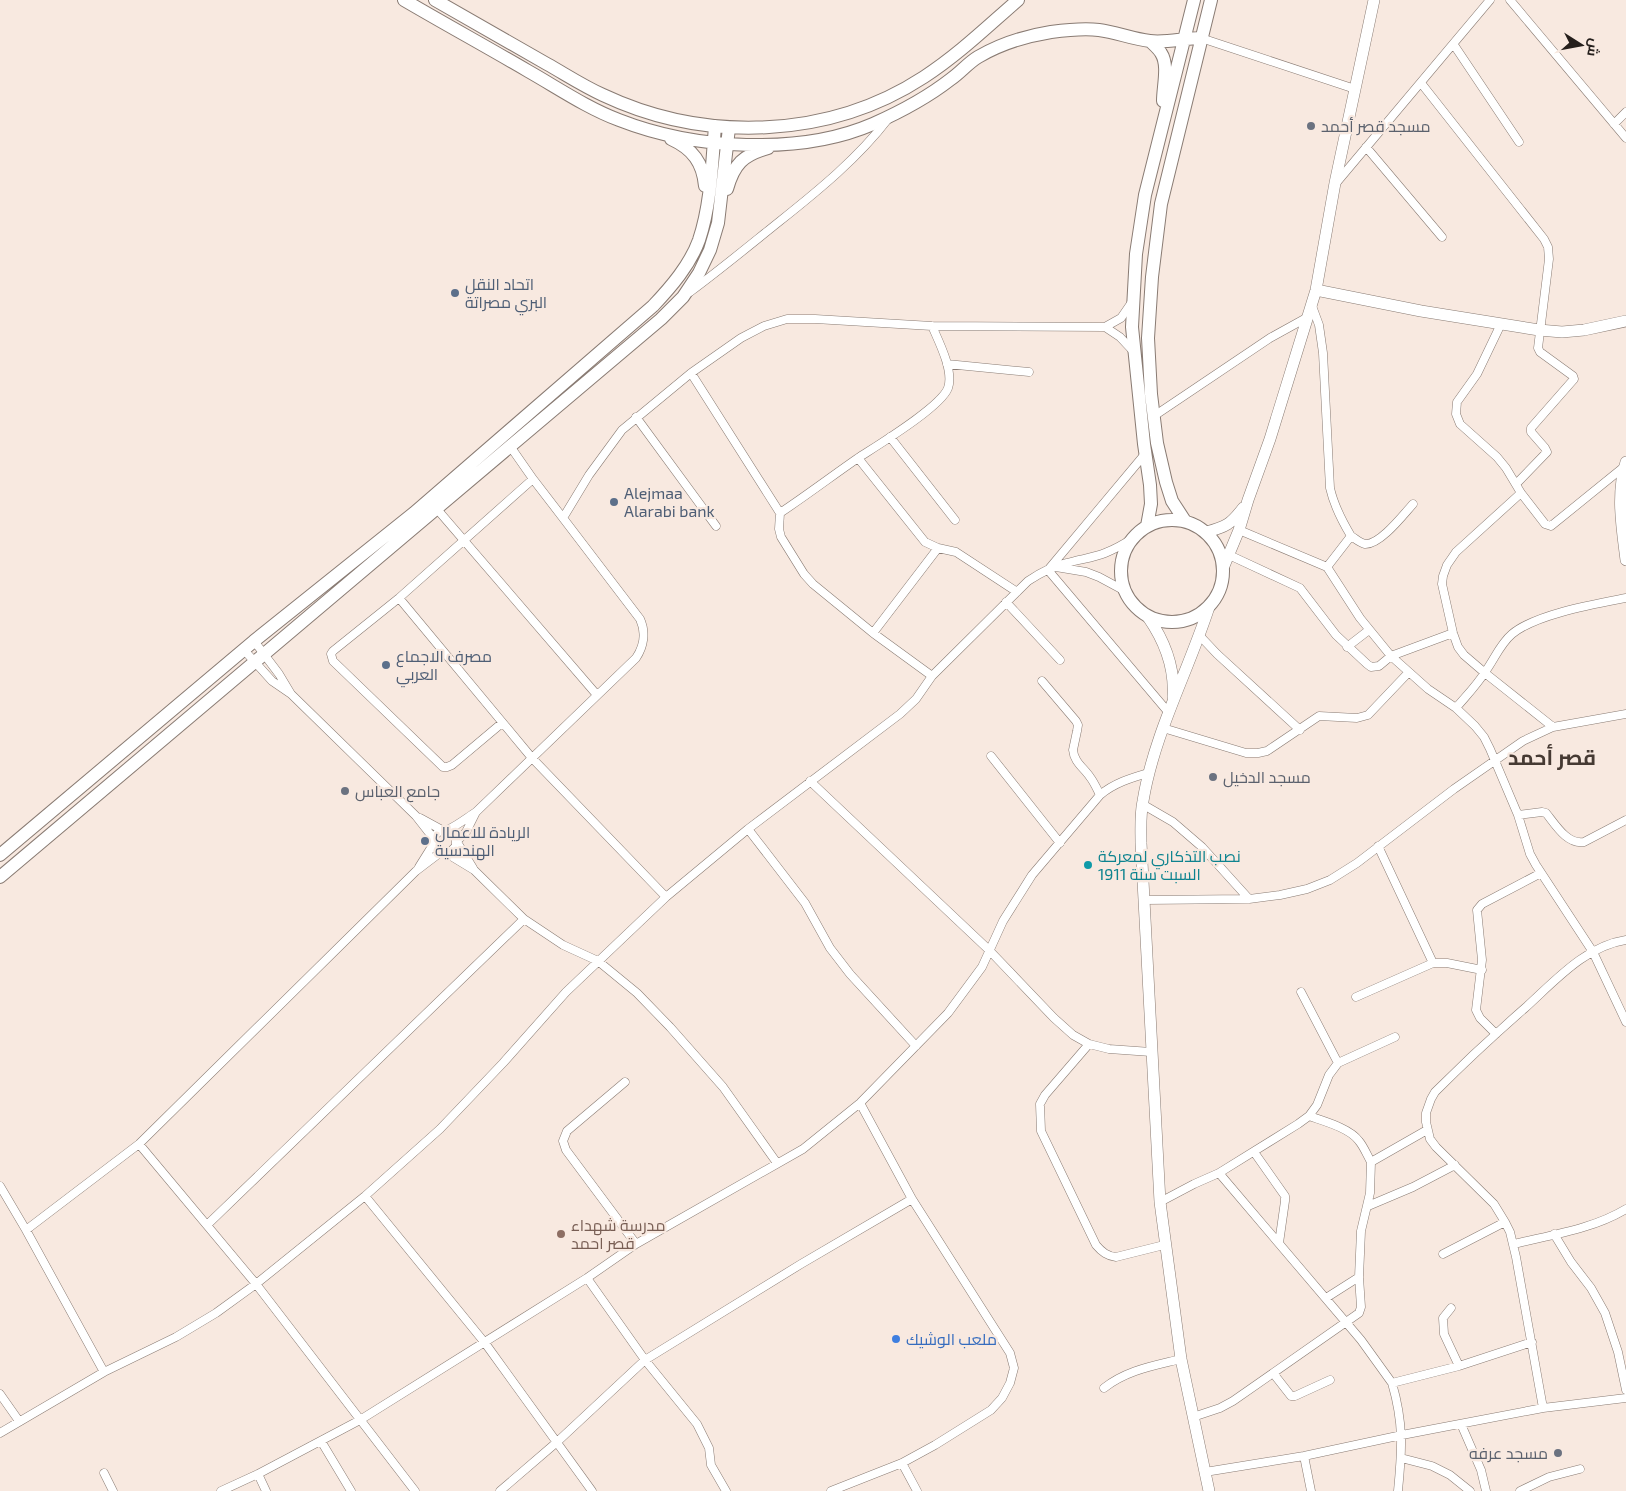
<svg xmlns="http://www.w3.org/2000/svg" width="1626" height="1491" font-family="'Exo 2',Cairo,sans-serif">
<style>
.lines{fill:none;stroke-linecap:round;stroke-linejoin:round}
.street-casing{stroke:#897b73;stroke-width:9}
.secondary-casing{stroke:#897b73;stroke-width:12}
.primary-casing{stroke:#897b73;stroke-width:14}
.street{stroke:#fff;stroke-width:8}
.secondary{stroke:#fff;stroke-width:11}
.primary{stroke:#fff;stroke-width:12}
.worship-dot{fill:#6b7280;stroke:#f8e9e0;stroke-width:2}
.service-dot{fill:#5c6f8a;stroke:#f8e9e0;stroke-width:2}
.culture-dot{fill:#0f9aa8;stroke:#f8e9e0;stroke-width:2}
.education-dot{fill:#8d6e63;stroke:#f8e9e0;stroke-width:2}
.shop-dot{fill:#3f7fe0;stroke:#f8e9e0;stroke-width:2}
.labels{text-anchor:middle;stroke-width:4.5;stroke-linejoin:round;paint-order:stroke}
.worship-label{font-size:16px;fill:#5b616d;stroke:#f8e9e0;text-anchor:start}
.service-label{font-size:16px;fill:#4e5e75;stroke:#f8e9e0;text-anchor:start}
.culture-label{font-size:16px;fill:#0d838f;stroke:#f8e9e0;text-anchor:start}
.education-label{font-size:16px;fill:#785e54;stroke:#f8e9e0;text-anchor:start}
.shop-label{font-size:16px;fill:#366cbe;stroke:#f8e9e0;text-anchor:start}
.district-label{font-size:21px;font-weight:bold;fill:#463a33;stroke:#f8e9e0}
</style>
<rect width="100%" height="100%" fill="#f8e9e0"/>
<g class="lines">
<defs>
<path id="street" d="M 1510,0 L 1626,138
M 1201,38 L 1355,89
M 1454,45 L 1519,142
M 1421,83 L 1544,239 L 1548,247 L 1549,259 L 1538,348 L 1540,352 L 1573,376 L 1574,379 L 1531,428 L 1531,432 L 1545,448 L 1547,452 L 1516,484
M 1614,124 L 1626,112
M 1366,147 L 1442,237
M 1337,182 L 1490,0
M 690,292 C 721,269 750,245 780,221 C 819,190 858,158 888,119
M 1312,306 L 1319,325 L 1323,353 L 1330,488 C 1334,506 1342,521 1351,536 L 1327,567
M 1501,324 L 1477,374 L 1457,402 L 1456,414 L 1460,424 L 1497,457 L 1506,468 L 1521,493 L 1456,552 L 1447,565 L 1443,576 L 1442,584 L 1453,633 L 1458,647 L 1464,655 L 1485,673 L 1553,727
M 1105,327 L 1120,337 L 1134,352
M 947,364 L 1029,372
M 691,373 L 780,513
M 1154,416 L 1270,338 L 1308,317
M 636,417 L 716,526
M 890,437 L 955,520
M 510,446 L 533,479 L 563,518
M 1145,454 L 1048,570 L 1169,713
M 858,458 L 925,542 L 938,548 L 956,552 L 1017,592
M 1521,493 L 1545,524 L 1551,526 L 1625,466
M 436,508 L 597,695
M 1239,530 L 1327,567 L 1360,618 L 1391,656 L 1428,689 L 1456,708 L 1475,726 L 1484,737 L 1490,749 L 1518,815 L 1530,854 L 1536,865 L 1593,952 L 1626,1022
M 1351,536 C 1356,539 1360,543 1365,544 C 1380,545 1403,515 1413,504
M 1229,555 L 1300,588 L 1336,635 L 1367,664 L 1371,667 L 1379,666 L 1391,656 L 1453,633
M 1056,567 L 1086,572 L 1099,577 L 1125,591
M 399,598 L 532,758 L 666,897
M 1006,602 L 1060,660
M 873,633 L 938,548
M 1200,636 L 1217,654 L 1300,730
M 254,641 L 279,674 L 291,694
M 1347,647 L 1369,630
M 244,650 L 272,681 L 291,694 L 416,816 L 434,839
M 932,676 L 873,633 L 813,584 L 804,574 L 781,537 L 779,529 L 780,513 C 807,495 832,476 858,458 C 878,445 941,407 948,388 C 954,371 939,342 932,326
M 1042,681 L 1076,721 L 1078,725 L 1077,731 L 1073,750 C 1074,762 1084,768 1090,777 C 1094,782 1097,789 1100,795
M 1456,708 C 1466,696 1477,685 1485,672 C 1494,660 1500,644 1512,634 C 1536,614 1595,604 1626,598
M 502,723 L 452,765 L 447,767 L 443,767 L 333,661 L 331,654 L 333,651 L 399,598 L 533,479
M 1163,728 L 1246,753 L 1258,753 L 1267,751 L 1319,716 L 1357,718 L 1368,715 L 1408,673
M 991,756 L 1060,843
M 810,781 L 989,950 L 1054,1018 L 1073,1035 L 1089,1044 L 1109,1049 L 1151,1052
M 1142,804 L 1173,822 L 1202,847 L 1249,899
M 1518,815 L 1542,812 L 1546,813 C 1555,824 1567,845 1584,842 L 1626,820
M 420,818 L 442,830
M 748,829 L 805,903 L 830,948 L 850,974 L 916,1046
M 448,830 L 451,831 L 456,837 L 456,846 L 450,852 L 441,852 C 433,848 430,835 441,831 C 444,830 447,830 449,829 C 458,825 468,817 476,812 L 636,658 C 644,646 646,632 640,619 L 563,518 L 589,475 L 622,430 L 691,373 L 741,338 L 764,326 L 787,319 L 815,319 L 932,326 L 1105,327 L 1121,318 L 1132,302
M 457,841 L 466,832 L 476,812
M 457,842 L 473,868
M 1378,846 L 1433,963 L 1447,963 L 1482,970
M 446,853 L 474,870 L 524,919 L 563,945 L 598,961 L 637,993 L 670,1027 L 723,1087 L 777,1163
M 419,867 L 434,843
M 1144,900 L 1249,899 L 1280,895 L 1307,889 L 1330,880 L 1357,863 L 1454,789 L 1523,741 L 1553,727 L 1626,714
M 1301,992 L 1338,1063
M 1356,997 L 1433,963
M 1496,1034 L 1480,1018 L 1476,1010 L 1482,960 L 1477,910 L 1482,904 L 1541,873
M 1089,1044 L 1045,1095 L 1040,1104 L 1041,1131 L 1096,1245 C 1102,1252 1107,1256 1116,1257 L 1164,1245
M 625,1082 L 567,1131 L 563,1141 L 566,1150 L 636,1244
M 1309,1116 C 1323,1121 1350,1128 1359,1141 C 1364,1147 1367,1155 1371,1162
M 139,1144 L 256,1284 L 415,1491
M 1254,1152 L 1285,1196 L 1285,1201 L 1279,1243
M 1219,1173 L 1361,1340 L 1392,1383 L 1459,1366 L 1532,1342
M 0,1186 L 26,1230 L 104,1372
M 365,1196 L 485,1343 L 592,1491
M 1160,1202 L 1194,1184 L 1219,1173 L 1298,1124 L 1309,1116 L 1317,1105 L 1329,1075 L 1338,1063 L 1395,1037
M 1368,1206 L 1413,1187 L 1455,1165
M 207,1225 L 524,919
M 26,1230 L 139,1144 L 416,871 L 441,852
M 1554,1234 L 1571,1262 L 1591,1288 L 1605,1313 L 1618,1352 L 1626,1390
M 1514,1244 C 1551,1235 1593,1229 1626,1209
M 1443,1254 L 1505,1222
M 587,1278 L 645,1360 L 697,1424 L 709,1448 L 711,1465 L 726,1491
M 1326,1298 L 1359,1277
M 1451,1308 L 1443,1318 L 1444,1334 L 1459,1366
M 1273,1373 L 1291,1396 L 1295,1396 L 1330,1380
M 1392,1383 C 1404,1424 1402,1450 1398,1491
M 1104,1388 C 1127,1370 1153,1366 1181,1359
M 0,1394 L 19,1421
M 1543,1408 L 1516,1257 L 1510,1232 L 1505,1222 L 1494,1204 L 1436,1147 L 1430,1139 L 1426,1122 L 1426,1113 L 1431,1099 L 1435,1092 C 1464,1063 1494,1035 1525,1008 C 1554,982 1585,946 1626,940
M 1193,1417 L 1220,1408 L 1233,1401 L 1359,1313 L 1361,1307 L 1359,1277 L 1361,1231 L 1370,1193 L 1371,1162 L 1427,1130
M 1461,1424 L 1481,1470 L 1486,1491
M 0,1433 L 104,1372 L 176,1337 L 216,1313 L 256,1284 L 365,1196 L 440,1129 L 503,1063 L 566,992 L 666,897 L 748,829 L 900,714 L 916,699 L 932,676 L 1028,581 C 1040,573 1053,566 1067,563 C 1080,559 1093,558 1105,553 C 1115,549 1124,544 1133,538
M 321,1441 L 351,1491
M 1304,1456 L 1311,1491
M 1401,1458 L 1432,1466 L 1450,1475 L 1470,1491
M 902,1463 L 917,1491
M 1205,1472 L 1304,1456 L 1402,1435 L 1543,1408 L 1626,1398
M 104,1473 L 113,1491
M 258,1474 L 266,1491
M 221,1491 L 258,1474 L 360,1420 L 587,1278 L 636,1244 L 803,1149 L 860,1103 L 948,1013 L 982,967 L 1003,921 L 1032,875 L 1100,795 C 1114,783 1131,778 1148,773
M 500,1491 L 557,1442 L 645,1360 L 801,1264 L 912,1199
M 831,1491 L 902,1463 L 935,1445 L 991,1410 L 1002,1398 L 1010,1383 L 1014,1368 L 1010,1353 L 912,1199 L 860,1103
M 1520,1491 L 1549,1477 L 1580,1469"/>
<path id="secondary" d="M 1316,290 L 1421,311 L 1539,330 L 1562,332 L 1584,330 L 1626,321
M 1626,462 C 1616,494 1622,528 1626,560
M 1206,532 C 1226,527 1231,524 1243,508
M 1224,566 L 1239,530 L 1248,500 L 1270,439 L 1316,290 L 1335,183 L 1374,0
M 1148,617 C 1164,640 1175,668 1173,697
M 1209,1491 L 1181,1359 L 1160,1202 L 1141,843 C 1141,830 1140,815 1143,801 C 1154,734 1188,672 1209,607"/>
<path id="primary" d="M 404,0 C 445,24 487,47 528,71 C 558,88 587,108 619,120 C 693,149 799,156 873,124 C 900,112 928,97 951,79 C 961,72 968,63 978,57 C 1000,44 1026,36 1051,32 C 1066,30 1084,28 1099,30 C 1116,32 1132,39 1150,41 C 1167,43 1184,38 1201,38
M 435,0 C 472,21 509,42 547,64 C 565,74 583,86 603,95 C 705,143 829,139 924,77 C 958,55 988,26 1018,0
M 1150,41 C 1153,44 1158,48 1161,53 C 1169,65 1163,86 1163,101
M 671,139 C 693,149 703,163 705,186
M 727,189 C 734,164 743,155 768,148
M1121 571a51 51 0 1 1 102 0a51 51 0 1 1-102 0Z
M 1185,521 L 1172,501 L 1166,482 L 1157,443 L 1151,394 L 1148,338 L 1152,277 L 1161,204 L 1211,0
M 1147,526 L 1151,504 L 1150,485 L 1144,444 L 1132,327 L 1136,254 L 1145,195 L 1194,0
M 0,855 L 254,641 L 414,513 L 653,306 C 671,287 690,265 699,240 C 711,204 712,164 715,126
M 0,877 L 661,319 L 683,297 L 699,273 L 710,250 L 718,223 L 729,128"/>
</defs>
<!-- street casing -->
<use href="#street" class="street-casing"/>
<!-- secondary casing -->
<use href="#secondary" class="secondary-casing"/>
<!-- primary casing -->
<use href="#primary" class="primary-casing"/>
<!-- street -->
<use href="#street" class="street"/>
<!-- secondary -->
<use href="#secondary" class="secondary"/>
<!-- primary -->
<use href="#primary" class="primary"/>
</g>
<!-- markers -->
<g class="worship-dot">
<circle cx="1311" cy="126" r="5"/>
<circle cx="1213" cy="777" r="5"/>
<circle cx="345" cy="791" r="5"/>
<circle cx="1558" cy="1453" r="5"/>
</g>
<g class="service-dot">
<circle cx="455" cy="293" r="5"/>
<circle cx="614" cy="502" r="5"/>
<circle cx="386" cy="665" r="5"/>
<circle cx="425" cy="841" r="5"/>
</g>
<circle class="culture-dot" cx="1088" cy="865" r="5"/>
<circle class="education-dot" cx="561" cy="1234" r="5"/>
<circle class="shop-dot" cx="896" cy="1339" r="5"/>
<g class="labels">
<!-- worship labels -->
<g class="worship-label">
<text x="1321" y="132">مسجد قصر أحمد</text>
<text x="1223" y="783">مسجد الدخيل</text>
<text x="355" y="797">جامع العباس</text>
<text x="1548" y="1459" text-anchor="end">مسجد عرفه</text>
</g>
<!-- service labels -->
<g class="service-label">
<text x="465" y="290">اتحاد النقل<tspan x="465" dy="18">البري مصراتة</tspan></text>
<text x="624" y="499">Alejmaa<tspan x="624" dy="18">Alarabi bank</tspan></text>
<text x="396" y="662">مصرف الاجماع<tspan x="396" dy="18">العربي</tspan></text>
<text x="435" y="838">الريادة للاعمال<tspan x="435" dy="18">الهندسية</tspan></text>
</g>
<!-- culture labels -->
<g class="culture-label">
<text x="1098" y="862">نصب التذكاري لمعركة<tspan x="1098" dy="18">السبت سنة 1911</tspan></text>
</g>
<!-- education labels -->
<g class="education-label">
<text x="571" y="1231">مدرسة شهداء<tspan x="571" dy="18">قصر احمد</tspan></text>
</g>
<!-- shop labels -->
<g class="shop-label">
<text x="906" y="1345">ملعب الوشيك</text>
</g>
<!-- district labels -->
<g class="district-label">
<text x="1552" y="765">قصر أحمد</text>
</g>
</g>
<!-- north arrow -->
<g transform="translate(1581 45) rotate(101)" stroke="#f8e9e0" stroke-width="4" paint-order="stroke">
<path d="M0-4L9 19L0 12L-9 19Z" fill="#251f1c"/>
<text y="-8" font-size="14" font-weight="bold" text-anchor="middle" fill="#251f1c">ش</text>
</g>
</svg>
